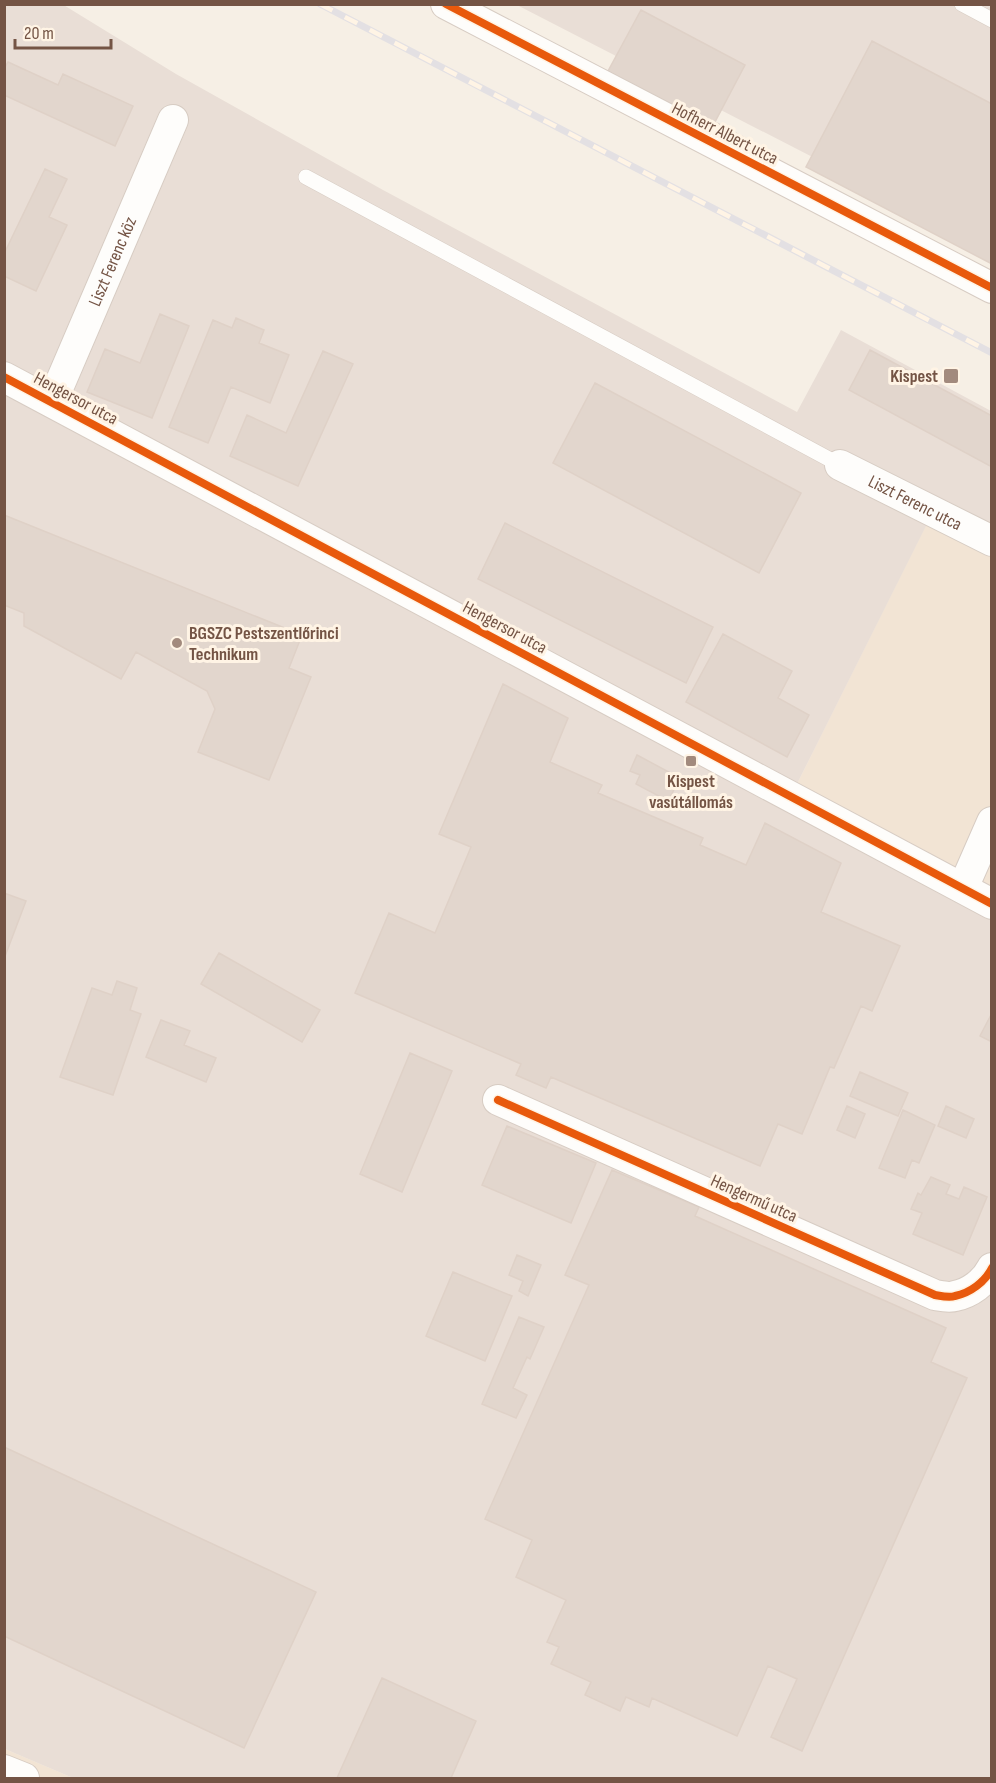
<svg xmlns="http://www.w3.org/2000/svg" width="996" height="1783" font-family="'Sofia Sans Condensed',sans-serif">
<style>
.residential{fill:#f2e4d4}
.industrial{fill:#e9ded6}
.building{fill:#e2d6cd;stroke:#dfd1c7;stroke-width:1.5}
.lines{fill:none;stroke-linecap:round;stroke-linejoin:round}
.lane-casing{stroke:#d7ccc3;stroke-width:16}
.street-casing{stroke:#d7ccc3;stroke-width:32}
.lane{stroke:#fefdfb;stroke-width:15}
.street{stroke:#fefdfb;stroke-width:30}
.rail-casing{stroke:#e3e0e3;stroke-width:7}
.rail{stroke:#fff4e5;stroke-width:4.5;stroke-dasharray:14;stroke-linecap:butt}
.cycleway-casing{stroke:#fff4e5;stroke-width:11}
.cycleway{stroke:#e8590c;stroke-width:8}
.poi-dot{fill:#a28a7d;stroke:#fff4e5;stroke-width:2}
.labels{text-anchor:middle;stroke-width:6;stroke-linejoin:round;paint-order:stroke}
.street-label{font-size:18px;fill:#745445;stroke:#fff4e5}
.poi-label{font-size:18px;font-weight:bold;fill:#745445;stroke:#fff4e5;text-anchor:end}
</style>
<rect width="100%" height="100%" fill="#f6efe5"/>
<!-- residential -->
<path class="residential" d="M 928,521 L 991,555 L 991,915 L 787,804 Z
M 5,1749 L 73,1778 L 5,1778 Z"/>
<!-- industrial -->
<path class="industrial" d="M 62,4 L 176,74 L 383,190 L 797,412 L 841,330 L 991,411 L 991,555 L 928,522 L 787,804 L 991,915 L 992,1778 L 73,1778 L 5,1749 L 4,5 Z
M 517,5 L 991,5 L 991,249 Z"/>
<!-- building -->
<path class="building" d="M 641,10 L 745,65 L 715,122 L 747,139 L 743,149 L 607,73 Z
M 872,41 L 992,104 L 992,264 L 806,167 Z
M 8,62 L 58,85 L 63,74 L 133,106 L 115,146 L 4,95 L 4,69 Z
M 45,169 L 67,179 L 49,217 L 67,225 L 36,291 L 4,276 L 4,254 Z
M 160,314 L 189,326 L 152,418 L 87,392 L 105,349 L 140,363 Z
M 236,318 L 264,330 L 259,343 L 289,355 L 270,403 L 231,387 L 208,443 L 169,427 L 213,320 L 232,328 Z
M 870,350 L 992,416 L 992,467 L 849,390 Z
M 323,351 L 353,364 L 298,486 L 230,456 L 247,415 L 286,433 Z
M 595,383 L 801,493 L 759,573 L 553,463 Z
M 4,515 L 302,635 L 289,668 L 311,677 L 269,780 L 198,752 L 215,709 L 207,691 L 136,652 L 121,679 L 24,626 L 24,613 L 4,605 Z
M 505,523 L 713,627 L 686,683 L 478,579 Z
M 723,634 L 792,671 L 778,698 L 809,715 L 787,757 L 686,702 Z
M 503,684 L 568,718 L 550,762 L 602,785 L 598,793 L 703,838 L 700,845 L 746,865 L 765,823 L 841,863 L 821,912 L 900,946 L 872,1011 L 861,1006 L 834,1068 L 830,1067 L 802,1134 L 778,1124 L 760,1166 L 551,1077 L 546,1088 L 516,1075 L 521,1064 L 355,993 L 389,913 L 435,933 L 471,847 L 439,834 Z
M 637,755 L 680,778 L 668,801 L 636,784 L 640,775 L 630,771 Z
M 4,893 L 26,901 L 4,959 Z
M 219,953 L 320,1010 L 302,1042 L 201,984 Z
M 117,981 L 137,988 L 130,1010 L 141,1014 L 113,1095 L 60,1077 L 92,988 L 112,995 Z
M 992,1013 L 992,1042 L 980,1036 Z
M 161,1020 L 190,1031 L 184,1045 L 216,1058 L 206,1082 L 146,1057 Z
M 410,1053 L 452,1071 L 402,1192 L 360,1174 Z
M 860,1072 L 908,1093 L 898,1116 L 850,1096 Z
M 847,1106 L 865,1114 L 855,1138 L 837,1130 Z
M 946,1106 L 974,1119 L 966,1138 L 938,1126 Z
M 903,1110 L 935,1125 L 919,1163 L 912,1160 L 905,1178 L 879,1168 Z
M 507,1126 L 596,1163 L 571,1223 L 482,1185 Z
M 612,1170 L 699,1207 L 695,1216 L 946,1328 L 931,1362 L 967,1378 L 802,1751 L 771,1737 L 797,1679 L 768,1666 L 737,1736 L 652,1698 L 649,1707 L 626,1697 L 620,1711 L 585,1695 L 591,1682 L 551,1664 L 559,1647 L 547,1642 L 566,1600 L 516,1577 L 532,1540 L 485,1519 L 589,1285 L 565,1275 Z
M 931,1177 L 950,1185 L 946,1194 L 959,1199 L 964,1187 L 987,1197 L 963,1255 L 913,1234 L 922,1213 L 911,1209 L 918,1193 L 921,1195 Z
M 517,1255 L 541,1265 L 528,1296 L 519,1291 L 523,1281 L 509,1275 Z
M 453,1272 L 512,1296 L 485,1361 L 426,1336 Z
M 519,1317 L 544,1327 L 530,1359 L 527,1357 L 513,1388 L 527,1395 L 516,1418 L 482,1404 Z
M 4,1447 L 316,1592 L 244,1748 L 4,1636 Z
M 382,1678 L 476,1721 L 451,1778 L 337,1778 Z"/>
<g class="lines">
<defs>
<path id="lane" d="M 962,4 L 992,20
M 306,177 L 840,465"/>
<g id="street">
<path d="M 446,4 L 992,288"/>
<path d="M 4,377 L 992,904"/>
<path id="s1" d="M 52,402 L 173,120"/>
<path id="s2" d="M 840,465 L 992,541"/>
<path d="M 963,888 L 992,822"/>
<path d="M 498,1100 L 935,1295 C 941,1296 949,1298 955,1296 C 970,1293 985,1282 992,1268"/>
<path d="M 4,1770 L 24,1778"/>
</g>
</defs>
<!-- lane casing -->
<use href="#lane" class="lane-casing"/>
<!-- street casing -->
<use href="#street" class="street-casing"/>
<!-- lane -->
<use href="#lane" class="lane"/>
<!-- street -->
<use href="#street" class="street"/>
<defs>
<path id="rail" d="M 320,4 L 992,353"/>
</defs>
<!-- rail casing -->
<use href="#rail" class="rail-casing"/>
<!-- rail -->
<use href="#rail" class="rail"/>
<defs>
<path id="cycleway" d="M 446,4 L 992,288
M 4,377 L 992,904
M 498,1100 L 935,1295 C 941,1296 949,1298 955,1296 C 970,1293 985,1282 992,1268"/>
</defs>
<!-- cycleway casing -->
<use href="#cycleway" class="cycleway-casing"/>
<!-- cycleway -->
<use href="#cycleway" class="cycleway"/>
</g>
<!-- markers -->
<g class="poi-dot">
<rect x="943" y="368" width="16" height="16" rx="3"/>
<circle cx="177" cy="643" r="6"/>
<rect x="685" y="755" width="12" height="12" rx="3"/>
</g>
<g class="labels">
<!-- street labels -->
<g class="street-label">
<text transform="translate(725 133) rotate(27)" y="6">Hofherr Albert utca</text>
<text dy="6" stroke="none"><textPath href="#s1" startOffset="153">Liszt Ferenc köz</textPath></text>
<text transform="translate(76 398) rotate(28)" y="6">Hengersor utca</text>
<text dy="6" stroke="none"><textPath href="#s2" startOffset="84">Liszt Ferenc utca</textPath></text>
<text transform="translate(505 627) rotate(28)" y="6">Hengersor utca</text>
<text transform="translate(754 1198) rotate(24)" y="6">Hengermű utca</text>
</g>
<!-- poi labels -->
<g class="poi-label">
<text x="938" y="382">Kispest</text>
<text x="189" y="639" text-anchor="start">BGSZC Pestszentlőrinci<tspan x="189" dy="21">Technikum</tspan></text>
<text x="691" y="787" text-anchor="middle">Kispest<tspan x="691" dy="21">vasútállomás</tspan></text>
</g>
</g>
<!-- border -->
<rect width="996" height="1783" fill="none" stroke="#745445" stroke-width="12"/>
<!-- scale -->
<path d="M15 39v9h96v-9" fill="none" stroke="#745445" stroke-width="3"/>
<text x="24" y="39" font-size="18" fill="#745445" stroke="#fff4e5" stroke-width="4.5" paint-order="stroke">20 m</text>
</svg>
